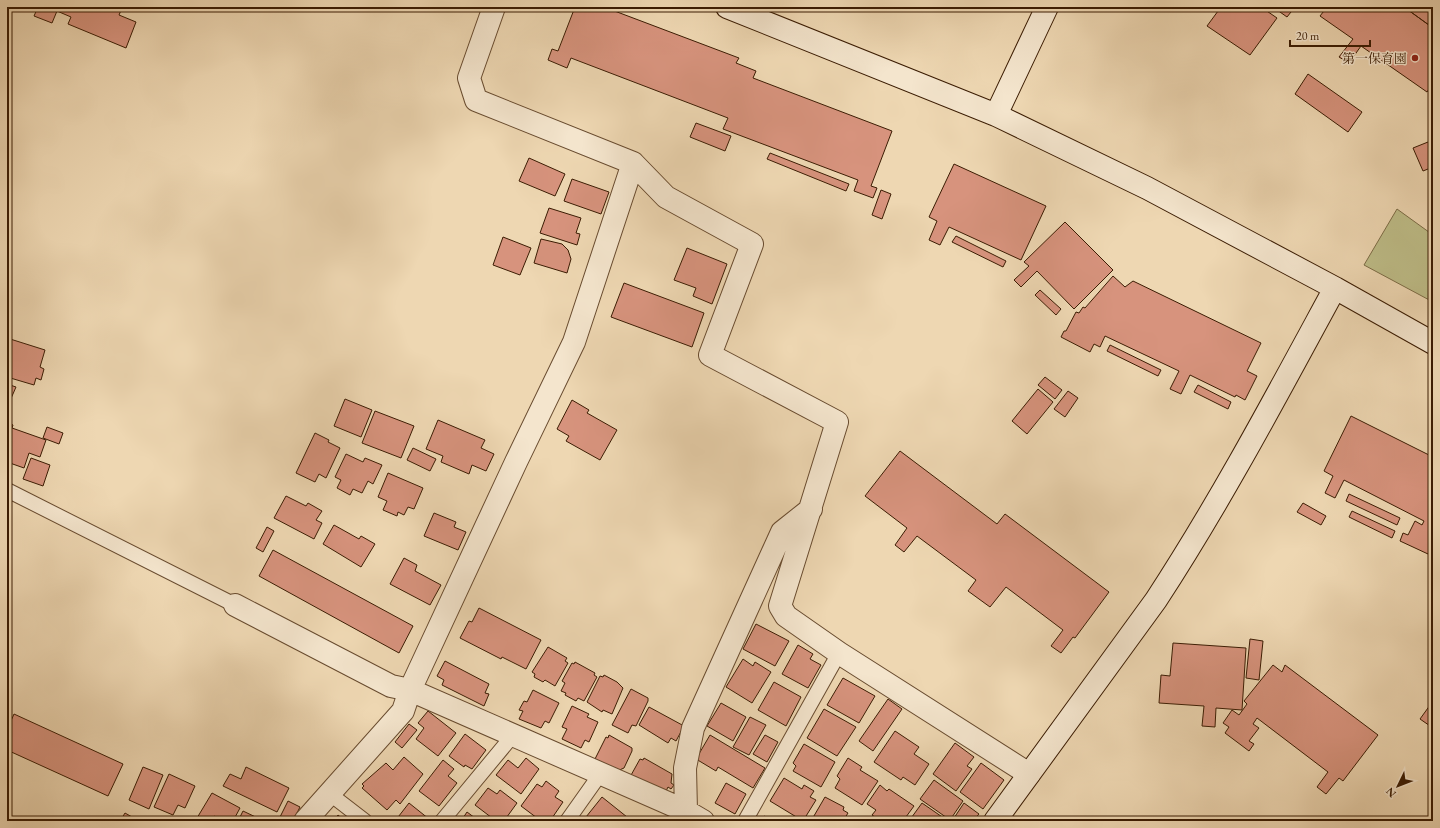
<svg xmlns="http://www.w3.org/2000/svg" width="1440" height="828" font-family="'EB Garamond','Noto Serif JP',serif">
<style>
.green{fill:#bebd88;stroke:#7c6c46}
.building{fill:#d7937d;stroke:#3b1c03}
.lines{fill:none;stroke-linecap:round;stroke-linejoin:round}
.lane-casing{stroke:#684b2f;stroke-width:16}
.street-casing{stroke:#684b2f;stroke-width:24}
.secondary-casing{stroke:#3b1c03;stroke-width:24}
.lane{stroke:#f4e5cd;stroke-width:14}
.street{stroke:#f4e5cd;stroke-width:22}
.secondary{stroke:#f4e5cd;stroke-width:22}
.poi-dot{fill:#8f2418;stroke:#f4e5cd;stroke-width:1.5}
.labels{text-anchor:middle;stroke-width:3;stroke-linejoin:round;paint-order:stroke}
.poi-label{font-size:13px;fill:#3b1c03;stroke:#f4e5cd;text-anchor:end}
</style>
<rect width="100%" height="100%" fill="#eed7b2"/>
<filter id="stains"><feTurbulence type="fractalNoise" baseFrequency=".005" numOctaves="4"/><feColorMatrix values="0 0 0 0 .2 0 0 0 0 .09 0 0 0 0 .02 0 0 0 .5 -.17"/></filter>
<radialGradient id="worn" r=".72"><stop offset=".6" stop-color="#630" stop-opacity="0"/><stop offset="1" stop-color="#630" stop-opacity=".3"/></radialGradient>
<!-- green -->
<path class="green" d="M 1397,209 L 1433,235 L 1433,302 L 1364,265 Z"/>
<!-- building -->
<path class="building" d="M 38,7 L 120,7 L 122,8 L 119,15 L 136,22 L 126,48 L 68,24 L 71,17 L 57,11 L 52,23 L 34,16 Z
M 575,7 L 604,7 L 739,58 L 736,63 L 756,71 L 753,78 L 892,131 L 871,186 L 877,188 L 873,198 L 854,191 L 858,180 L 723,129 L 728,118 L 571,58 L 567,68 L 548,60 L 552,49 L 558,51 Z
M 1221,7 L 1261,7 L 1277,18 L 1250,55 L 1207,26 Z
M 1273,7 L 1295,7 L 1287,17 Z
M 1327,7 L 1404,7 L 1433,28 L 1433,83 L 1427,92 L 1361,46 L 1349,63 L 1339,57 L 1353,39 L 1320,16 Z
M 1404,7 L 1433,7 L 1433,28 Z
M 1308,74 L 1362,112 L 1348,132 L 1295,94 Z
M 696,123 L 731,136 L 725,151 L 690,137 Z
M 1433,140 L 1433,167 L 1423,171 L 1413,148 Z
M 770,153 L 849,184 L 846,191 L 767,159 Z
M 529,158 L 565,174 L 555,196 L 519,181 Z
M 954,164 L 1046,206 L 1021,260 L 949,227 L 940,245 L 929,240 L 937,221 L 929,217 Z
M 572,179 L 609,192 L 601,214 L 564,201 Z
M 881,190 L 891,194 L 882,219 L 872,215 Z
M 549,208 L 581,218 L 576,233 L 580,234 L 577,245 L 540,233 Z
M 1065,222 L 1113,270 L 1074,309 L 1037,271 L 1021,287 L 1014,280 L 1029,266 L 1024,262 Z
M 956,236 L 1006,261 L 1003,267 L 952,242 Z
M 503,237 L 531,248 L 520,275 L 493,265 Z
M 541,239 L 562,244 L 568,250 L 571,259 L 567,273 L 534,263 Z
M 687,248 L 727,264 L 712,304 L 693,296 L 696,288 L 674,280 Z
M 1113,276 L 1125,287 L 1133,281 L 1261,343 L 1247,371 L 1257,376 L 1245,400 L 1236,395 L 1235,397 L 1190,375 L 1181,394 L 1170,389 L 1179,371 L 1105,336 L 1100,347 L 1094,344 L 1090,352 L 1061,337 L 1064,331 L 1066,331 L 1076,312 L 1079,313 L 1083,307 L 1085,308 Z
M 624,283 L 704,313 L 692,347 L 611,317 Z
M 1040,290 L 1061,309 L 1056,315 L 1035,295 Z
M 7,338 L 45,350 L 40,367 L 44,369 L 41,380 L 36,378 L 34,385 L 7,377 Z
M 1110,345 L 1161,370 L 1158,376 L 1107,351 Z
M 1045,377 L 1062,390 L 1055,399 L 1038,385 Z
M 7,384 L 16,387 L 9,403 L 7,402 Z
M 1198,385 L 1231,402 L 1228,409 L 1194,392 Z
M 1038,389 L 1053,402 L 1027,434 L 1012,421 Z
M 1068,391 L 1078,398 L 1065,417 L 1054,409 Z
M 345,399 L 372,410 L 361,437 L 334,426 Z
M 572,400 L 589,410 L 587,413 L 617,430 L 600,460 L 566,441 L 569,436 L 557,429 Z
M 375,411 L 414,426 L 401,458 L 362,443 Z
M 1351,416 L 1433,457 L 1433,547 L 1432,547 L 1428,554 L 1400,541 L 1403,533 L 1408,535 L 1415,521 L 1422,525 L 1424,521 L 1344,480 L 1335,498 L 1325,493 L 1333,476 L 1324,471 Z
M 438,420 L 485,440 L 481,448 L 494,454 L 486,471 L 472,465 L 469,474 L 441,462 L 443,456 L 426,449 Z
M 7,422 L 13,425 L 12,428 L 46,440 L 40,457 L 29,453 L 24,468 L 7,462 Z
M 47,427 L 63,433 L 59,444 L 43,438 Z
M 315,433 L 329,440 L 328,442 L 340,448 L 326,478 L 319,474 L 315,482 L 296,473 Z
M 413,448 L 436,459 L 430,471 L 407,460 Z
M 900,451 L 997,524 L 1005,514 L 1109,592 L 1075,638 L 1073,637 L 1061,653 L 1051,646 L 1063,630 L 1006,587 L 990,607 L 968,591 L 976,580 L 917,536 L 904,552 L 895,545 L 907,528 L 865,496 Z
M 346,454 L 363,462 L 365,458 L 382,465 L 373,484 L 368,481 L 362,493 L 353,489 L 350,495 L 337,488 L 341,480 L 335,477 Z
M 31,458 L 50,465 L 43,486 L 23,479 Z
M 388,473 L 423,488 L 414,509 L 408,507 L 404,515 L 398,512 L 397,516 L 383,510 L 387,501 L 378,497 Z
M 1349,494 L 1400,518 L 1397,525 L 1346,501 Z
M 286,496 L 306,506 L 308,503 L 322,511 L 316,520 L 322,523 L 314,539 L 274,518 Z
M 1303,503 L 1326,516 L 1321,525 L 1297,512 Z
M 1352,511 L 1395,531 L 1392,538 L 1349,517 Z
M 434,513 L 456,522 L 454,527 L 466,532 L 458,550 L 424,536 Z
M 334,525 L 359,539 L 361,536 L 375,544 L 361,567 L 323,544 Z
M 267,527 L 274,531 L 263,552 L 256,548 Z
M 273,550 L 413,626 L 399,653 L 259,576 Z
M 404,558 L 417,565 L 415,571 L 441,585 L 430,605 L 390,584 Z
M 479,608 L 541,640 L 526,669 L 502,657 L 501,659 L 460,638 L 469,621 L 472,622 Z
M 756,624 L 789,641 L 775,666 L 743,649 Z
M 1250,639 L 1263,641 L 1259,680 L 1246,678 Z
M 1173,643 L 1246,648 L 1242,710 L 1216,708 L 1215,727 L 1202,726 L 1204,706 L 1159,703 L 1161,675 L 1170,676 Z
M 798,645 L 813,654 L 810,659 L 821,665 L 808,688 L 782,674 Z
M 548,647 L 567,658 L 565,661 L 568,663 L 555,686 L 545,680 L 543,682 L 534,677 L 535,674 L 532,672 Z
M 743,659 L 753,666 L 755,662 L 771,672 L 752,703 L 726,687 Z
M 445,661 L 489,684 L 485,693 L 489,694 L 484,706 L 442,685 L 444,680 L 437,676 Z
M 575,662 L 595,673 L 594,675 L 597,677 L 584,701 L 578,698 L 576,701 L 565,695 L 566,693 L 561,691 L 565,683 L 562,681 L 572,663 L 574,664 Z
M 1273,665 L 1282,672 L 1285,665 L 1378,735 L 1343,781 L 1339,778 L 1326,794 L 1317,787 L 1328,772 L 1257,718 L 1253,724 L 1259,728 L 1249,741 L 1254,744 L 1249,751 L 1225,733 L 1229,727 L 1223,723 L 1232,710 L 1239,715 L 1247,704 L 1244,701 Z
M 604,675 L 617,682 L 623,688 L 612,714 L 603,710 L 602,712 L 587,702 L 600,676 L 603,677 Z
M 843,678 L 875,696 L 859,723 L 827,705 Z
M 774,682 L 801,697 L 786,726 L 758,710 Z
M 631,689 L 648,698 L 648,701 L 636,726 L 632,725 L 628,733 L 612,725 Z
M 533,690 L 559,703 L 549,723 L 545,721 L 541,728 L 519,719 L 523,711 L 519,710 L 524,701 L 527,702 Z
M 888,699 L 902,709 L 873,751 L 859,741 Z
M 1433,701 L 1433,728 L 1420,719 Z
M 721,703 L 746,717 L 733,741 L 707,726 Z
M 572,706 L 589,714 L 587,717 L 598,722 L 589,742 L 585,740 L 581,748 L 562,739 L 567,729 L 562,727 Z
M 649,707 L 684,726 L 676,741 L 671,738 L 668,743 L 639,725 Z
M 824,709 L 856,727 L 837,756 L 807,738 Z
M 428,711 L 456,733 L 438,756 L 416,739 L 424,728 L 418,723 Z
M 14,714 L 123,764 L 108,796 L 7,750 L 7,730 Z
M 750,717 L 766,725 L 749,755 L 733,747 Z
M 409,724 L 417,730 L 402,748 L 395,742 Z
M 895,731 L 919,747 L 914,754 L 929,764 L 915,785 L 903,777 L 901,780 L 874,762 Z
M 465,734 L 486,750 L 472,769 L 465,765 L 464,767 L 449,756 Z
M 609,735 L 632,748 L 632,751 L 624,768 L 617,771 L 593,763 L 606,737 L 608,738 Z
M 710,735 L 765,768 L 753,788 L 718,767 L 716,771 L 696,759 Z
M 765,735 L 778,742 L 767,762 L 753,754 Z
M 955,743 L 974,757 L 967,766 L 972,769 L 956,791 L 933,774 Z
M 804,744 L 835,762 L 821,787 L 793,771 L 796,766 L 793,763 Z
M 404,757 L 423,774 L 400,804 L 396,800 L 387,810 L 362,788 L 364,786 L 362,784 L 386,763 L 393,770 Z
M 526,758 L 539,769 L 521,794 L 496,775 L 508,760 L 518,768 Z
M 644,758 L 672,774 L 671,783 L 674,785 L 671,789 L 668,787 L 664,795 L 630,777 L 640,759 L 643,760 Z
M 848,758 L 862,767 L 860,770 L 878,781 L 862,805 L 835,788 L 840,779 L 837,776 Z
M 443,760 L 454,769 L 448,776 L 457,783 L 439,806 L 419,791 Z
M 981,763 L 1004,780 L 983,809 L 960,792 Z
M 143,767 L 163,775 L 149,809 L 129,800 Z
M 246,767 L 289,788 L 277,812 L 223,786 L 230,774 L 241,779 Z
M 169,774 L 195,786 L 185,808 L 178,805 L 173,815 L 154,807 Z
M 784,778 L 802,789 L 804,785 L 814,791 L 810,797 L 816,800 L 803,821 L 770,801 Z
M 934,780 L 963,801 L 950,820 L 920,799 Z
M 546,781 L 559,791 L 555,797 L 563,802 L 550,821 L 541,821 L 521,806 L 537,784 L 542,787 Z
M 726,783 L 746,794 L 735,814 L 715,803 Z
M 880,785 L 887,791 L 889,789 L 914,806 L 903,821 L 881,821 L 872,815 L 876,810 L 867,804 Z
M 488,788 L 497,794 L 500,790 L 517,803 L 504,821 L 496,821 L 475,805 Z
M 212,793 L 240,808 L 233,821 L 221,821 L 221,820 L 214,816 L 211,821 L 202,821 L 197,818 Z
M 602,797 L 627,817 L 624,821 L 591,821 L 586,817 Z
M 825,797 L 844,807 L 843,810 L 848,813 L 843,821 L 811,821 Z
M 288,801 L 300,807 L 293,821 L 280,817 Z
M 409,803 L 429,819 L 428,821 L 395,821 Z
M 922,803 L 948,821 L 909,821 Z
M 964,803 L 979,814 L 973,821 L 952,821 Z
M 243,811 L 264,821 L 238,821 Z
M 467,812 L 479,821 L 461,821 Z
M 125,813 L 139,821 L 120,821 Z
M 338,815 L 345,821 L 333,821 Z
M 764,816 L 773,821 L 761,821 Z"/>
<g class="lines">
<defs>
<path id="lane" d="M 7,490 L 235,605
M 330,794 L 365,821
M 442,821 L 514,734
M 567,821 L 601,773
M 745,821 L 839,653"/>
<path id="street" d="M 494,7 L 469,78 L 476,100 L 633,163 L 666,197 L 752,244 L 710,355 L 837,422 L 780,606 L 786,616 L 839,653 L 1029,774
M 235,605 L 391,686 L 410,690 L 686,811 L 703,821
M 305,821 L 403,711 L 410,690 L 516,462 L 574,342 L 633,163
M 684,821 L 686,811 L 685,768 L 693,728 L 782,532 L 811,509"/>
<path id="secondary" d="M 727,7 L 996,115 L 1147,188 L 1335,288 L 1433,343
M 996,115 L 1047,7
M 995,821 L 1156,600 C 1222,499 1278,393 1335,288"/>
</defs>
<!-- lane casing -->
<use href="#lane" class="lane-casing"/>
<!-- street casing -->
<use href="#street" class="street-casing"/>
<!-- secondary casing -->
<use href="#secondary" class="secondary-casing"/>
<!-- lane -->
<use href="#lane" class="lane"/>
<!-- street -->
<use href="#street" class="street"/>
<!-- secondary -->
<use href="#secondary" class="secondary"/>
</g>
<!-- markers -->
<circle class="poi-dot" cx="1415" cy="58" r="4"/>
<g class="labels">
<!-- poi labels -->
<g class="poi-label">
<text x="1407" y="63">第一保育園</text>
</g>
</g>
<!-- margin -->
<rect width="1440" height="828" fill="none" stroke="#eed7b2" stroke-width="24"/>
<rect x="8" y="8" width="1424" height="812" fill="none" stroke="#3b1c03" stroke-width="2"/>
<rect x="12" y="12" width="1416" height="804" fill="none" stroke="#3b1c03"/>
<!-- north arrow -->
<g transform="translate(1398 786) rotate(227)" stroke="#f4e5cd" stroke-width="3" paint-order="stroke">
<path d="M0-3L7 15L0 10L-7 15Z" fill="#3b1c03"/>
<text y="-6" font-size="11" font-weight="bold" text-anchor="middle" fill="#3b1c03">N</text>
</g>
<!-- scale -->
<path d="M1290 40v6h80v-6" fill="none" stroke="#3b1c03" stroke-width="2"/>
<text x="1296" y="40" font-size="12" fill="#3b1c03" stroke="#f4e5cd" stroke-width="3" paint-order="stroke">20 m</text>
<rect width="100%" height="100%" filter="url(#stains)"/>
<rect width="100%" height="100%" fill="url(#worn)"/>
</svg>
